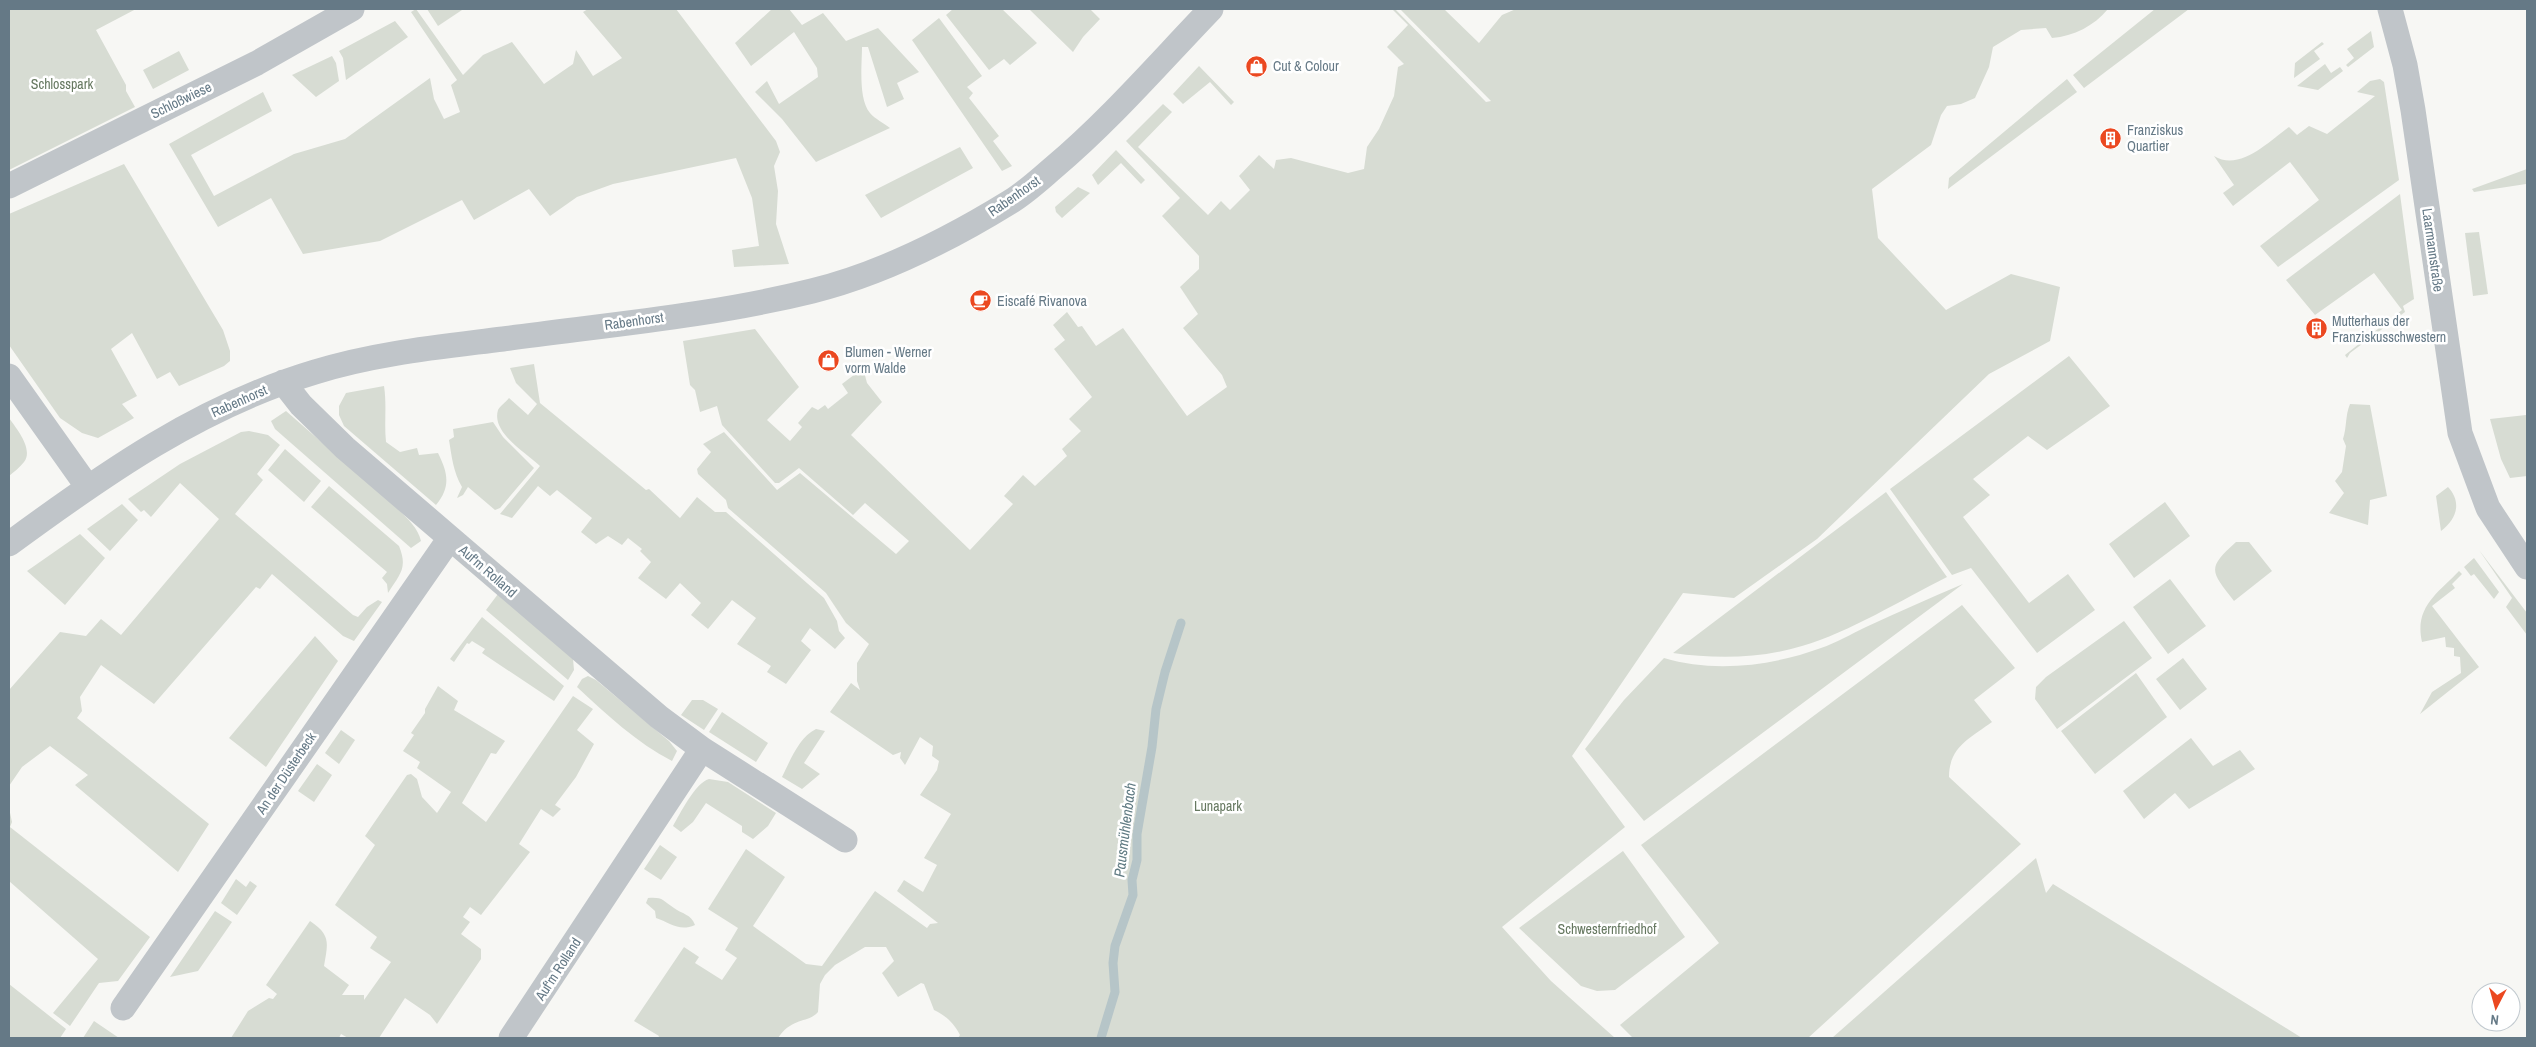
<svg xmlns="http://www.w3.org/2000/svg" width="2536" height="1047" font-family="'Archivo Narrow',sans-serif">
<style>
.green{fill:#d7dcd3}
.lines{fill:none;stroke-linecap:round;stroke-linejoin:round}
.stream{stroke:#b6c5c8;stroke-width:9}
.street{stroke:#c0c5c9;stroke-width:25}
.labels{text-anchor:middle;stroke-width:5;stroke-linejoin:round;paint-order:stroke}
.poi-label{font-size:14px;fill:#657986;stroke:#fff;text-anchor:start}
.park-label{font-size:14px;fill:#667860;stroke:#fff}
.street-label{font-size:14px;fill:#657986;stroke:#fff}
.water-label{font-size:15px;font-style:italic;fill:#607b83;stroke:#fff}
</style>
<rect width="100%" height="100%" fill="#f7f7f4"/>
<!-- green -->
<path class="green" d="M 9,9 L 136,9 L 96,30 L 126,85 L 126,91 L 135,107 L 9,170 Z
M 416,9 L 463,75 L 483,55 L 512,42 L 544,84 L 573,64 L 576,50 L 593,76 L 622,58 L 583,12 L 588,9 L 676,9 L 776,141 L 780,152 L 774,166 L 778,191 L 776,224 L 789,264 L 734,267 L 732,250 L 759,246 L 752,198 L 736,158 L 613,184 L 577,197 L 550,216 L 529,189 L 474,220 L 462,200 L 380,241 L 303,254 L 271,198 L 218,227 L 169,144 L 263,92 L 272,111 L 191,155 L 214,196 L 294,154 L 345,139 L 430,78 L 434,99 L 444,119 L 460,112 L 451,85 L 457,80 L 411,12 Z
M 427,9 L 461,9 L 462,10 L 438,26 Z
M 772,9 L 789,9 L 802,25 L 823,13 L 846,41 L 878,28 L 919,72 L 897,83 L 904,99 L 887,107 L 868,47 L 862,47 C 862,64 858,99 870,113 C 875,119 884,123 890,128 L 816,162 L 782,119 L 755,92 L 767,81 L 779,104 L 818,77 L 817,68 L 794,32 L 751,66 L 735,43 Z
M 953,9 L 1002,9 L 1037,43 L 1010,65 L 1004,59 L 989,70 L 946,15 Z
M 1029,9 L 1090,9 L 1100,19 L 1083,37 L 1073,52 Z
M 1392,9 L 1395,9 L 1486,102 L 1491,101 L 1400,9 L 1444,9 L 1479,43 L 1502,15 L 1516,9 L 2108,9 C 2094,26 2074,36 2052,38 L 2046,28 L 2021,30 L 1993,47 L 1989,67 L 1975,98 L 1961,104 L 1947,106 L 1941,115 L 1931,145 L 1872,189 L 1878,238 L 1946,310 L 2011,274 L 2060,287 L 2050,341 L 1989,374 L 1817,539 L 1734,598 L 1683,593 L 1572,756 L 1625,827 L 1502,927 L 1551,981 L 1615,1038 L 958,1038 L 960,1035 C 954,1023 946,1016 934,1010 L 924,984 L 921,983 L 898,997 L 882,973 L 894,961 L 886,947 L 865,947 L 835,965 L 825,975 L 820,984 L 818,1012 C 809,1023 792,1017 778,1038 L 658,1038 L 659,1036 L 634,1021 L 684,947 L 699,957 L 695,963 L 722,980 L 737,958 L 725,950 L 738,928 L 708,909 L 746,849 L 785,877 L 753,926 L 806,964 L 822,966 L 875,891 L 927,928 L 930,924 L 938,923 L 897,891 L 904,880 L 923,892 L 937,865 L 924,858 L 951,814 L 920,795 L 937,770 L 939,761 L 932,756 L 933,746 L 920,737 L 905,765 L 900,758 L 901,752 L 893,755 L 830,712 L 851,683 L 860,690 L 857,681 L 857,663 L 869,644 L 846,623 L 826,593 L 728,508 L 726,500 L 698,474 L 697,469 L 711,452 L 703,444 L 724,432 L 777,490 L 800,473 L 896,554 L 909,541 L 865,503 L 853,515 L 799,468 L 779,483 L 775,483 L 722,425 L 717,406 L 700,412 L 695,390 L 690,385 L 683,341 L 755,329 L 799,387 L 767,420 L 790,441 L 802,427 L 798,423 L 812,407 L 818,410 L 825,405 L 828,409 L 848,393 L 842,384 L 863,368 L 867,383 L 882,402 L 851,435 L 970,550 L 1013,504 L 1004,496 L 1023,475 L 1035,486 L 1067,456 L 1062,449 L 1081,431 L 1069,419 L 1092,397 L 1054,349 L 1065,340 L 1053,325 L 1067,312 L 1078,327 L 1082,326 L 1096,346 L 1123,328 L 1187,416 L 1227,387 L 1222,375 L 1183,328 L 1198,314 L 1180,287 L 1199,269 L 1199,256 L 1162,216 L 1180,198 L 1126,141 L 1163,104 L 1172,112 L 1138,147 L 1208,215 L 1221,201 L 1230,210 L 1250,190 L 1239,176 L 1259,155 L 1274,169 L 1276,160 L 1291,158 L 1348,173 L 1364,169 L 1367,147 L 1379,129 L 1394,96 L 1398,67 L 1404,64 L 1387,47 L 1408,25 Z
M 2155,9 L 2189,9 L 2084,88 L 2073,75 Z
M 939,18 L 982,76 L 967,87 L 973,93 L 969,98 L 999,136 L 993,141 L 1012,166 L 1002,171 L 912,40 Z
M 395,21 L 408,37 L 346,80 L 343,58 L 339,51 Z
M 2371,31 L 2374,47 L 2348,67 L 2346,65 L 2354,58 L 2347,49 Z
M 2322,42 L 2324,44 L 2314,51 L 2320,59 L 2294,78 L 2295,63 Z
M 179,51 L 189,70 L 153,89 L 143,70 Z
M 332,56 L 336,63 L 339,81 L 316,97 L 292,75 Z
M 2325,64 L 2331,73 L 2340,67 L 2343,71 L 2318,90 L 2297,86 Z
M 1199,66 L 1234,102 L 1231,105 L 1210,82 L 1183,104 L 1173,94 Z
M 2067,79 L 2077,92 L 1948,189 L 1949,178 Z
M 2380,79 L 2384,82 L 2399,180 L 2278,267 L 2260,246 L 2319,200 L 2290,162 L 2233,206 L 2223,193 L 2234,185 L 2214,156 C 2240,172 2269,141 2289,127 L 2297,135 L 2309,126 L 2327,134 L 2375,96 L 2357,92 L 2370,81 Z
M 960,147 L 973,168 L 881,218 L 865,195 Z
M 1116,150 L 1145,180 L 1141,184 L 1121,163 L 1098,185 L 1092,175 Z
M 124,164 L 223,330 L 230,351 L 230,361 L 224,366 L 179,386 L 170,372 L 157,379 L 132,333 L 111,349 L 137,396 L 122,404 L 134,418 L 98,438 L 82,433 L 60,418 L 9,345 L 9,214 Z
M 2527,169 L 2527,188 L 2526,184 L 2474,192 L 2472,189 Z
M 1078,187 L 1090,193 L 1062,218 L 1056,212 L 1055,207 Z
M 2400,194 L 2414,299 L 2403,306 L 2405,312 L 2350,353 L 2347,358 L 2345,355 L 2402,310 L 2374,273 L 2315,315 L 2286,280 Z
M 2479,232 L 2488,294 L 2473,296 L 2465,233 Z
M 2069,356 L 2110,406 L 2047,450 L 2028,436 L 1973,479 L 1990,495 L 1963,517 L 2029,603 L 2068,574 L 2095,610 L 2037,653 L 1971,568 L 1952,575 L 1890,489 Z
M 534,364 L 540,403 L 646,490 L 649,489 L 680,518 L 697,497 L 715,512 L 726,512 L 824,598 L 837,621 L 839,631 L 845,638 L 835,649 L 810,628 L 801,641 L 811,650 L 786,684 L 767,672 L 771,666 L 737,644 L 756,618 L 732,600 L 708,629 L 691,615 L 701,603 L 680,583 L 666,599 L 638,578 L 651,562 L 640,551 L 642,549 L 628,538 L 622,545 L 608,536 L 596,544 L 581,532 L 592,518 L 557,490 L 550,496 L 538,486 L 512,518 L 500,514 L 540,466 C 527,453 491,433 498,410 C 500,406 506,402 509,398 L 528,415 L 537,404 L 516,383 L 510,368 Z
M 384,386 C 387,405 384,423 386,442 L 400,452 L 417,448 L 419,455 L 438,453 C 448,473 451,487 436,505 L 344,426 L 339,415 L 339,406 L 346,393 Z
M 2350,404 L 2370,405 L 2387,496 L 2370,500 L 2368,525 L 2329,513 L 2344,493 L 2335,481 L 2342,472 L 2346,446 L 2343,439 C 2347,427 2345,416 2350,404 Z
M 286,411 L 398,509 C 408,519 418,528 421,541 L 411,548 L 275,429 L 271,421 Z
M 2526,415 L 2527,476 L 2510,478 L 2501,459 L 2490,419 Z
M 9,418 C 16,428 34,449 24,462 C 20,467 14,472 9,476 Z
M 493,422 L 503,437 L 534,468 L 500,508 L 495,510 L 468,487 L 463,495 L 457,498 L 462,487 C 453,471 452,458 449,440 L 454,437 L 453,429 Z
M 249,431 L 268,435 L 280,445 L 257,474 L 263,480 L 235,514 L 353,615 L 358,617 L 367,607 L 378,600 L 382,602 L 354,641 L 343,636 L 272,574 L 260,589 L 256,587 L 154,704 L 101,665 L 80,697 L 82,711 L 77,718 L 209,824 L 178,872 L 75,785 L 88,775 L 50,746 L 22,767 L 9,786 L 9,690 L 60,632 L 86,636 L 101,619 L 121,635 L 219,519 L 180,483 L 151,517 L 144,510 L 141,512 L 128,499 L 180,464 L 241,432 Z
M 285,449 L 321,481 L 304,502 L 268,470 Z
M 329,486 L 399,546 C 408,568 400,574 388,593 L 387,584 L 382,578 L 387,572 L 311,507 Z
M 2448,487 C 2462,502 2457,519 2441,531 L 2436,496 Z
M 1886,492 L 1947,577 C 1901,600 1850,632 1802,646 C 1760,659 1715,659 1673,653 Z
M 2165,502 L 2190,536 L 2134,578 L 2109,544 Z
M 122,504 L 138,520 L 110,551 L 87,529 Z
M 80,534 L 105,558 L 65,605 L 27,571 Z
M 2236,542 L 2249,542 L 2272,571 L 2234,601 C 2211,571 2206,569 2236,542 Z
M 2479,550 L 2527,613 L 2527,635 L 2506,607 L 2512,598 Z
M 2474,558 L 2499,592 L 2494,599 L 2474,574 L 2471,576 L 2464,567 Z
M 2459,571 L 2462,574 L 2452,584 L 2455,588 L 2432,606 L 2479,667 L 2420,714 L 2432,692 L 2461,673 L 2460,657 L 2454,656 L 2454,648 L 2446,647 L 2445,637 L 2422,642 C 2414,607 2438,593 2459,571 Z
M 2170,579 L 2206,626 L 2168,654 L 2133,607 Z
M 1963,584 L 1644,821 L 1585,749 L 1624,700 L 1664,658 C 1714,673 1772,666 1821,648 C 1836,643 1851,634 1866,627 C 1898,612 1930,598 1963,584 Z
M 498,594 L 573,659 L 574,670 L 568,680 L 486,610 Z
M 1962,605 L 2015,668 L 1974,700 L 1992,722 C 1970,738 1949,747 1949,777 L 2021,844 L 1808,1038 L 1633,1038 L 1620,1025 L 1719,943 L 1641,845 Z
M 482,617 L 564,686 L 554,701 L 482,653 L 485,649 L 472,641 L 469,644 L 467,643 L 454,662 L 450,659 Z
M 2124,621 L 2152,658 L 2057,729 L 2035,699 L 2036,687 L 2046,677 Z
M 315,636 L 338,661 L 266,767 L 229,738 Z
M 2183,658 L 2207,689 L 2180,710 L 2156,679 Z
M 2136,673 L 2167,717 L 2095,774 L 2061,731 Z
M 588,676 L 596,680 L 669,741 L 677,751 L 672,761 C 637,743 606,714 577,687 L 582,679 Z
M 438,686 L 458,701 L 454,710 L 505,741 L 496,754 L 491,753 L 462,803 L 486,822 L 573,696 L 593,709 L 577,730 L 594,744 L 576,777 L 555,805 L 561,809 L 553,817 L 541,809 L 519,844 L 530,852 L 481,915 L 470,907 L 463,917 L 470,922 L 461,934 L 481,949 L 481,959 L 437,1024 L 430,1015 L 405,998 L 379,1038 L 348,1038 L 341,1034 L 339,1038 L 231,1038 L 248,1011 L 269,998 L 273,999 L 277,994 L 266,985 L 310,921 C 331,935 328,943 324,966 L 349,985 L 342,995 L 364,995 L 364,1000 L 391,962 L 370,948 L 377,937 L 335,905 L 375,845 L 365,836 L 407,775 L 411,774 L 417,779 L 422,797 L 437,813 L 451,792 L 417,768 L 420,762 L 403,751 L 414,735 L 411,733 L 425,713 L 425,709 Z
M 692,700 L 703,700 L 718,709 L 704,730 L 681,715 Z
M 722,712 L 768,743 L 756,762 L 709,732 Z
M 816,729 L 825,731 L 804,763 L 820,774 L 802,789 L 782,777 C 790,761 799,737 816,729 Z
M 341,730 L 355,740 L 339,764 L 325,753 Z
M 2191,738 L 2213,766 L 2240,750 L 2255,769 L 2189,809 L 2175,793 L 2144,819 L 2123,791 Z
M 317,764 L 332,775 L 314,802 L 298,791 Z
M 709,779 L 728,782 L 776,813 L 768,826 L 753,839 L 742,832 L 742,826 L 706,803 L 693,822 L 681,832 L 673,826 C 680,814 695,783 709,779 Z
M 9,808 L 12,822 L 10,827 L 150,937 L 118,981 L 99,983 L 70,1026 L 53,1013 L 98,959 L 9,881 Z
M 660,845 L 677,857 L 661,880 L 644,869 Z
M 1623,851 L 1685,937 L 1615,990 L 1597,991 L 1581,986 L 1519,928 Z
M 2036,858 L 2046,893 L 2053,884 L 2302,1038 L 1832,1038 Z
M 236,879 L 246,887 L 250,881 L 257,886 L 237,915 L 221,903 Z
M 648,898 C 663,897 662,900 674,908 C 682,914 691,914 695,925 C 679,932 671,923 656,918 L 655,911 L 646,903 Z
M 215,911 L 232,922 L 198,971 L 170,977 Z
M 9,984 L 66,1029 L 60,1038 L 9,1038 Z
M 94,1021 L 119,1038 L 83,1038 Z"/>
<g class="lines">
<!-- stream -->
<path class="stream" d="M 1101,1038 L 1115,992 L 1113,963 L 1115,946 L 1133,895 L 1132,880 L 1137,860 L 1137,834 L 1152,747 L 1156,709 L 1165,672 L 1181,623"/>
<!-- street -->
<path class="street" d="M 2390,9 L 2405,65 L 2413,110 L 2460,433 L 2488,508 L 2527,567
M 9,186 L 257,63 L 352,9
M 9,376 L 87,486
M 283,382 L 301,405 L 345,448 L 659,717 L 702,749 L 845,840
M 9,544 C 104,474 201,406 315,372 C 376,353 440,347 503,339 C 606,325 711,316 812,291 C 881,274 950,239 1010,202 C 1025,193 1039,180 1053,168 C 1110,120 1159,63 1211,9
M 123,1008 L 450,538
M 511,1038 L 702,749"/>
</g>
<!-- icons -->
<defs>
<symbol id="shop-disc" viewBox="-11 -11 22 22"><circle r="9.5" fill="#eb4820" stroke="#fff"/><path d="M-5-2.5h2.3a2.7 3.5 0 0 1 5.4 0H5L5.5 6h-11ZM-1.5-2.5h3a1.5 2.3 0 0 0-3 0Z" fill="#fff"/></symbol>
<symbol id="building-disc" viewBox="-11 -11 22 22"><circle r="9.5" fill="#eb4820" stroke="#fff"/><path d="M-4-6H4V6H1V3H-1V6H-4ZM-2.5-4.3h1.7v1.8h-1.7ZM.8-4.3h1.7v1.8H.8ZM-2.5-1h1.7V.8h-1.7ZM.8-1h1.7V.8H.8Z" fill="#fff"/></symbol>
<symbol id="cafe-disc" viewBox="-11 -11 22 22"><circle r="9.5" fill="#eb4820" stroke="#fff"/><path d="M-5.5-4.5H6V0H3Q3 3.5 0 3.5H-2.5Q-5.5 3.5-5.5 0ZM3-3.2v2h1.7v-2ZM-6 4.5H4V6H-6Z" fill="#fff"/></symbol>
</defs>
<g fill-rule="evenodd">
<use href="#shop-disc" x="1244" y="54" width="25" height="25"/>
<use href="#building-disc" x="2098" y="126" width="25" height="25"/>
<use href="#cafe-disc" x="968" y="288" width="25" height="25"/>
<use href="#building-disc" x="2304" y="316" width="25" height="25"/>
<use href="#shop-disc" x="816" y="348" width="25" height="25"/>
</g>
<g class="labels">
<!-- poi labels -->
<g class="poi-label">
<text x="1273" y="71">Cut &amp; Colour</text>
<text x="2127" y="135">Franziskus<tspan x="2127" dy="16">Quartier</tspan></text>
<text x="997" y="306">Eiscafé Rivanova</text>
<text x="2332" y="326">Mutterhaus der<tspan x="2332" dy="16">Franziskusschwestern</tspan></text>
<text x="845" y="357">Blumen - Werner<tspan x="845" dy="16">vorm Walde</tspan></text>
</g>
<!-- park labels -->
<g class="park-label">
<text x="62" y="89">Schlosspark</text>
<text x="1218" y="811">Lunapark</text>
<text x="1607" y="934">Schwesternfriedhof</text>
</g>
<!-- street labels -->
<g class="street-label">
<text transform="translate(181 100) rotate(-26)" y="5">Schloßwiese</text>
<text transform="translate(1014 196) rotate(-35)" y="5">Rabenhorst</text>
<text transform="translate(2433 250) rotate(82)" y="5">Laarmannstraße</text>
<text transform="translate(634 321) rotate(-8)" y="5">Rabenhorst</text>
<text transform="translate(239 401) rotate(-24)" y="5">Rabenhorst</text>
<text transform="translate(488 571) rotate(41)" y="5">Auf'm Rolland</text>
<text transform="translate(286 773) rotate(-56)" y="5">An der Düsterbeck</text>
<text transform="translate(558 969) rotate(-57)" y="5">Auf'm Rolland</text>
</g>
<!-- water labels -->
<g class="water-label">
<text transform="translate(1125 830) rotate(-83)" y="5">Pausmühlenbach</text>
</g>
</g>
<!-- border -->
<rect width="2536" height="1047" fill="none" stroke="#657986" stroke-width="20"/>
<!-- north arrow -->
<g transform="translate(2496 1007) rotate(186)"><circle r="24" fill="#ffffff" stroke="#c1c9cf"/>
<path d="M0-4L9 19L0 12L-9 19Z" fill="#eb4820"/>
<text y="-8" font-size="14" font-weight="bold" text-anchor="middle" fill="#657986">N</text>
</g>
</svg>
